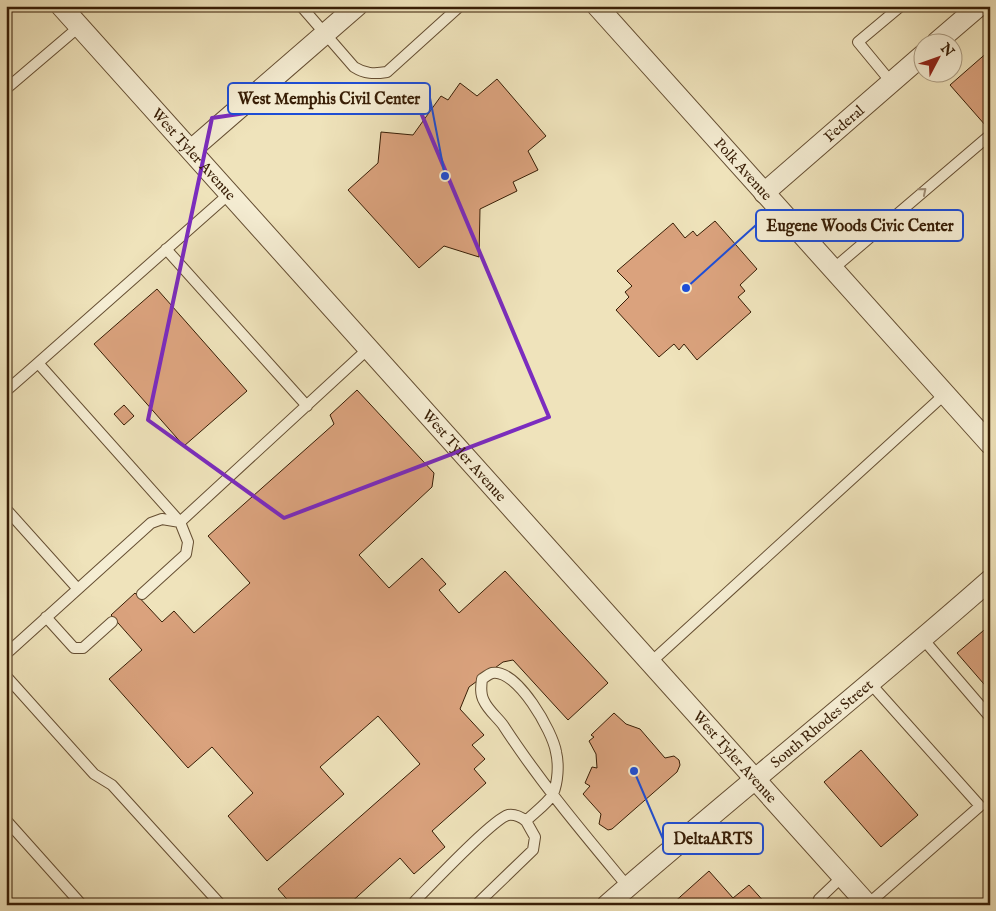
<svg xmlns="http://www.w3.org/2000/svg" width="996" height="911" font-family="'IM FELL English',serif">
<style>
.building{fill:#daa27d;stroke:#371d05}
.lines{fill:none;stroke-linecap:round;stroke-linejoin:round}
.lane-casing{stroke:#654e32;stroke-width:12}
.street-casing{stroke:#654e32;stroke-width:22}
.lane{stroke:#f5edd3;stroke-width:10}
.street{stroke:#f5edd3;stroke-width:20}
.oneway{stroke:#a08f76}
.marked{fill:none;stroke:#7b2cbf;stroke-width:4;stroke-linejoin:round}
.labels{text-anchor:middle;stroke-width:4;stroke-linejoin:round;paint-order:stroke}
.street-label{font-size:15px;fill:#371d05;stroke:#f5edd3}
.leader{fill:none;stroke:#1d4ed8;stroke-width:2}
.callout-dot{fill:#1d4ed8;stroke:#f5edd3;stroke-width:2}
.callout{fill:#f5edd3;stroke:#1d4ed8;stroke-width:2}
.callout-label{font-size:16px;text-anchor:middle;font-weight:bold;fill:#371d05}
</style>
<rect width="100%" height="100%" fill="#efe3bb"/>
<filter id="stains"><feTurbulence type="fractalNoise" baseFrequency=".004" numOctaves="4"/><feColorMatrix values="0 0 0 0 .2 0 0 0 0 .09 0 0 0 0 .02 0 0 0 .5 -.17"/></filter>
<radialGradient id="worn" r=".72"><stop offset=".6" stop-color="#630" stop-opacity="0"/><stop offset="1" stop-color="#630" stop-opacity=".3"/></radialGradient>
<!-- building -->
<path class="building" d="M 990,50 L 990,123 L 986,126 L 950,85 Z
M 497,79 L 546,136 L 528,151 L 538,170 L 513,182 L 517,191 L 480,209 L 479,257 L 444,246 L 419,268 L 348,190 L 378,163 L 381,132 L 413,135 L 441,96 L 448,100 L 460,83 L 477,96 Z
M 715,221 L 757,269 L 740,285 L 745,291 L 738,297 L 751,312 L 697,360 L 684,344 L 679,350 L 674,344 L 659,357 L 616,310 L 629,297 L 625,292 L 632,286 L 617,271 L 673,223 L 685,238 L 693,231 L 697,236 Z
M 157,289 L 247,391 L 184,446 L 94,344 Z
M 357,390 L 434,473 L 432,487 L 359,555 L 389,588 L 422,558 L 446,584 L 439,590 L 459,613 L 505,571 L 608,683 L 568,720 L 513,660 L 503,662 L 469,687 L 460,709 L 484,735 L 472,745 L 485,759 L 474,769 L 486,783 L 432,831 L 445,847 L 414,874 L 400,858 L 348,905 L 292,905 L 278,889 L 420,764 L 378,716 L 320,767 L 344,794 L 267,861 L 228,816 L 253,793 L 212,747 L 188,768 L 109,679 L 142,650 L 111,615 L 135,593 L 162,622 L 174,611 L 194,633 L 250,583 L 208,536 L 334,424 L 330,415 Z
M 124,405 L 134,416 L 124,425 L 114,414 Z
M 990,625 L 990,691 L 957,653 Z
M 614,713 L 626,724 L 640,729 L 665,758 L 674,756 L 679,760 L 680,765 L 677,772 L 612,829 L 608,830 L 599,824 L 601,814 L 583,794 L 590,786 L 585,783 L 592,767 L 597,768 L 596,754 L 589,741 L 594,737 L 591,735 Z
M 861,750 L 918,815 L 881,847 L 824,782 Z
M 709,871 L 733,898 L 749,885 L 767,905 L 671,905 Z"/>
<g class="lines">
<defs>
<path id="lane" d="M 301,6 L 354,67 C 365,74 374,74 387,72 L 460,6
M 891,82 L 858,42 L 901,6
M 6,89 L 80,26
M 166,249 L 307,406
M 833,269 L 990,135
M 6,391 L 38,363
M 6,509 L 77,588
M 142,594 L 186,554 L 188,542 L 180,522 L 38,363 L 229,194
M 46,617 L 74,648 L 83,648 L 112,622
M 923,639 L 990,717
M 6,654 L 151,523 L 162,519 L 180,522 L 369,348
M 650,663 L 945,394
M 6,676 L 94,774 L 112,785 L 221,905
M 6,820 L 82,905
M 868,904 L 980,806 L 870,683
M 414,905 L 415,901 C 430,886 493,819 508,815 C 515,814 521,817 526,821 C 534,813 548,803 553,794 C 558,782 559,764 556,752 C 553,732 517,668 492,673 C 489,674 485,677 482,679 C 481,686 480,694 484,701 C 488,710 497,717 503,725 C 540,782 584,834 628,887
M 476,905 L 533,850 L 535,837 L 526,821
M 817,905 L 819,899 L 843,876"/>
<g id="street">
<path id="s1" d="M 61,6 L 868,905"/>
<path id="s2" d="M 597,6 L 990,444"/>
<path d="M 937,42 L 979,6"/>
<path d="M 191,150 L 357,6"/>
<path id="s3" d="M 764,193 L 924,54"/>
<path id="s4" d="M 607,905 C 733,795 864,691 990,580"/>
</g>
</defs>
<!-- lane casing -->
<use href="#lane" class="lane-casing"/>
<!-- street casing -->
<use href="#street" class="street-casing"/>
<!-- lane -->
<use href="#lane" class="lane"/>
<!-- street -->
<use href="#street" class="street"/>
</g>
<!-- one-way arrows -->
<defs><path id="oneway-chevron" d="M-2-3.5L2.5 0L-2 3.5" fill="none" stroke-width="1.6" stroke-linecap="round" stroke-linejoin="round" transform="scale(1.25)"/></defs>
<use class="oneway" href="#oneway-chevron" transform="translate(923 191) rotate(-40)"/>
<!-- marked area -->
<path class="marked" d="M 411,89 L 549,417 L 284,518 L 148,420 L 212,118 Z"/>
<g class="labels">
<!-- street labels -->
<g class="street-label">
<text dy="5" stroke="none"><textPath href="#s3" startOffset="106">Federal</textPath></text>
<text dy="5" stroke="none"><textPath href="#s1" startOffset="199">West Tyler Avenue</textPath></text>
<text dy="5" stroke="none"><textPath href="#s2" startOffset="219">Polk Avenue</textPath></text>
<text dy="5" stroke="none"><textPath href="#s1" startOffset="604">West Tyler Avenue</textPath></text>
<text dy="5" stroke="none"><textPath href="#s4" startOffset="281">South Rhodes Street</textPath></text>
<text dy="5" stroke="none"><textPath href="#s1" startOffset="1009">West Tyler Avenue</textPath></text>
</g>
</g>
<!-- callouts -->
<path class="leader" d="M445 176L430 98M686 288L756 225M634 771L663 839"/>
<g class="callout-dot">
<circle cx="445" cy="176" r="5"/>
<circle cx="686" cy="288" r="5"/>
<circle cx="634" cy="771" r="5"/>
</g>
<g class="callout">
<rect x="228" y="83" width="202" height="31" rx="5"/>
<rect x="756" y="210" width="207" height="31" rx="5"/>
<rect x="663" y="823" width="100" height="31" rx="5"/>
</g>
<g class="callout-label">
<text x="329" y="104">West Memphis Civil Center</text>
<text x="860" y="231">Eugene Woods Civic Center</text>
<text x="713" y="844">DeltaARTS</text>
</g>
<!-- margin -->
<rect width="996" height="911" fill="none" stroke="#efe3bb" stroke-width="25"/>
<rect x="8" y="8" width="981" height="896" fill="none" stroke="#371d05" stroke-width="2.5"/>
<rect x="12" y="12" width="971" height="886" fill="none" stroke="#371d05"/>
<!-- north arrow -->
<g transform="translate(938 58) rotate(49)"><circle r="24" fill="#f5edd3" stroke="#a99a81"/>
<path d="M0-4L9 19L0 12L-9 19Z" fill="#8f2418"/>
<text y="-8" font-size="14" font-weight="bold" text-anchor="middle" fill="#371d05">N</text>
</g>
<rect width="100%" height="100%" filter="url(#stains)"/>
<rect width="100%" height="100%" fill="url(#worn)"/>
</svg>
